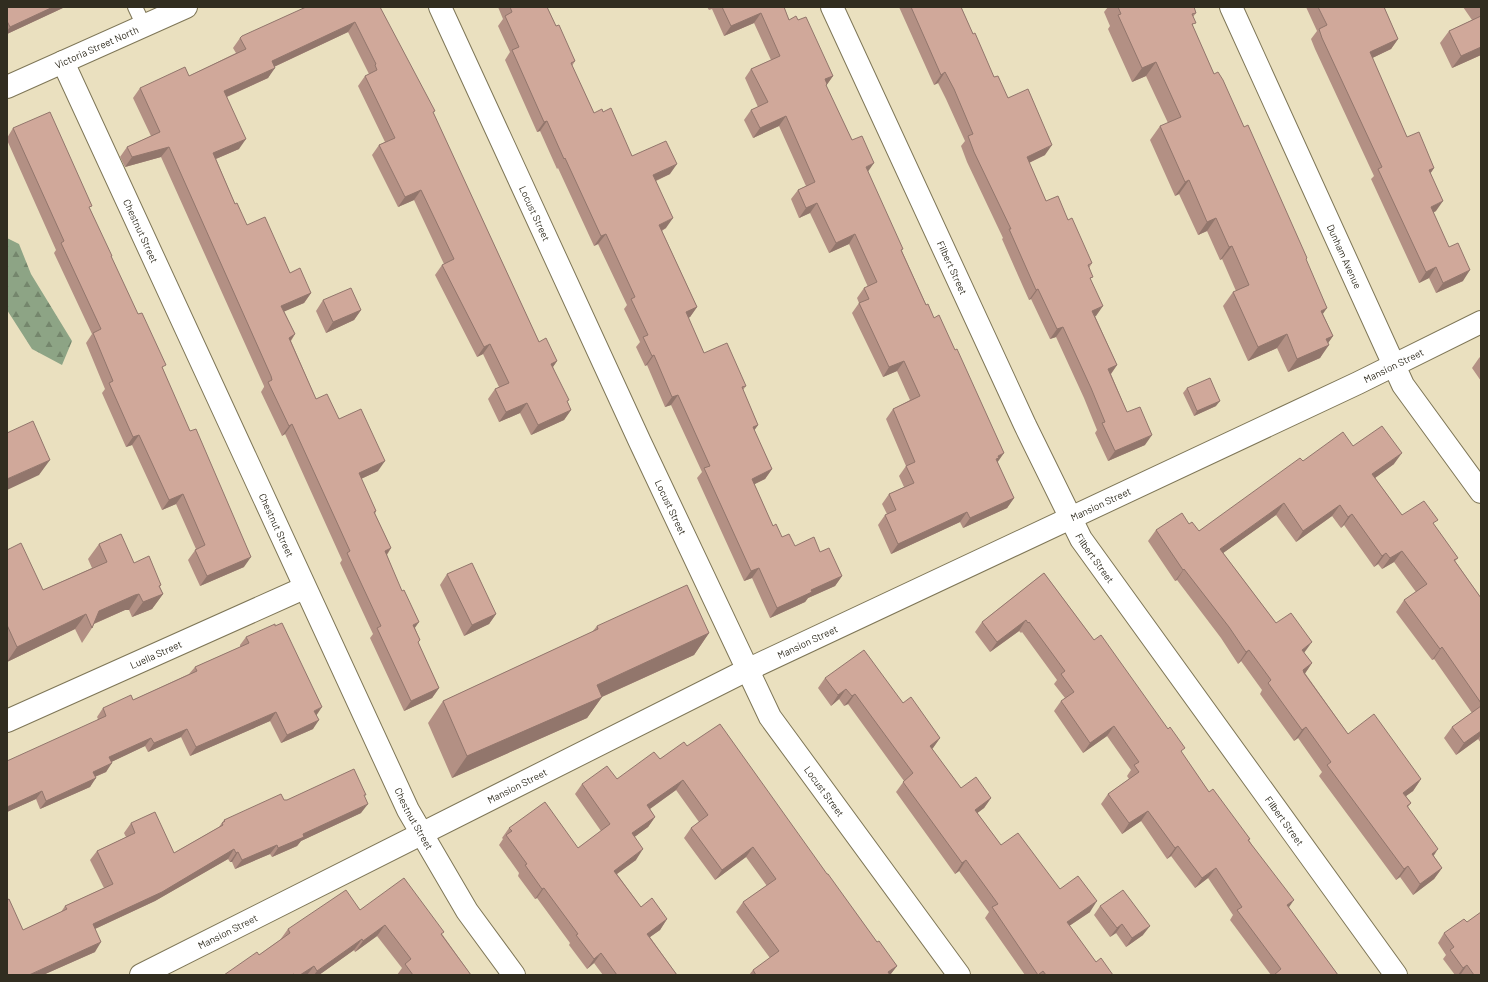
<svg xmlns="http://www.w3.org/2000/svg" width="1488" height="982" font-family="Barlow,sans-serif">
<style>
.forest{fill:url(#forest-firs)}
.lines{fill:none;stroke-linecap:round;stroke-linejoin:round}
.lane-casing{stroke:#7e7657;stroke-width:16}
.street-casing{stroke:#7e7657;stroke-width:24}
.secondary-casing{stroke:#7e7657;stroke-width:24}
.lane{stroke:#fff;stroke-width:14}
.street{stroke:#fff;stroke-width:22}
.secondary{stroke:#fff;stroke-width:22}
.wall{fill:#b39084}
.shaded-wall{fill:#92766c}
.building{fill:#d0a89a;stroke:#92766c}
.labels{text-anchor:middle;stroke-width:3;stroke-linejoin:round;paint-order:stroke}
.street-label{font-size:10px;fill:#312d20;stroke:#eae0bf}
</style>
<defs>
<pattern id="forest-firs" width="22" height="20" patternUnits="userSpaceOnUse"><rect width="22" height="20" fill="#8da485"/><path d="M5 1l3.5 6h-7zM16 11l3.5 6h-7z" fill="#74866c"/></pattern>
</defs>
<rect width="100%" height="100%" fill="#eae0bf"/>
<!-- forest -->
<path class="forest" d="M 7,238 L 19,244 L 31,274 L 72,341 L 62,365 L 32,349 L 7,310 Z"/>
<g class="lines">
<defs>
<path id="lane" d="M 135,7 L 144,26"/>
<g id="street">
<path id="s1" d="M 440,7 L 640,442 L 770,717 L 959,975"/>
<path id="s2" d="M 832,7 L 1025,425 L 1081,539 L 1396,975"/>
<path id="s3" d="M 1231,7 L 1403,385 L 1481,492"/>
<path id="s4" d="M 63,62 L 408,810 L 467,911 L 514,975"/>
<path id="s5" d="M 7,721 L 304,588"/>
<path id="s6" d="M 141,975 L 747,670 L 1358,383 L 1481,322"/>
</g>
<g id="secondary">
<path id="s7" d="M 7,87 L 186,7"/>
</g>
</defs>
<!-- lane casing -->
<use href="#lane" class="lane-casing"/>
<!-- street casing -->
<use href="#street" class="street-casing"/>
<!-- secondary casing -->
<use href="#secondary" class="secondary-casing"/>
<!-- lane -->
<use href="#lane" class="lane"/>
<!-- street -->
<use href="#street" class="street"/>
<!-- secondary -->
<use href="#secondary" class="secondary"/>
</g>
<!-- wall -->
<path class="wall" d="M 7,7 L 65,7 L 7,34 Z
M 380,7 L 433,113 L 539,342 L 557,361 L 553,367 L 571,410 L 564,420 L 531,435 L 520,413 L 499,422 L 488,399 L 495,389 L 499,387 L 483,354 L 477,357 L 435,275 L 442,265 L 444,264 L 414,200 L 398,207 L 372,155 L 379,145 L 385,142 L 358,86 L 365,76 L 369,74 L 348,32 L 274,67 L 268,78 L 227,97 L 239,149 L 216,159 L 235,204 L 247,225 L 290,273 L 311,293 L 304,303 L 284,311 L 295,334 L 291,341 L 316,399 L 339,419 L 378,471 L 361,479 L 376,511 L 375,514 L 391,548 L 387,555 L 415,628 L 420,640 L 418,643 L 439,688 L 432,698 L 404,711 L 370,638 L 373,634 L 340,563 L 342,560 L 285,434 L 282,436 L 261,392 L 264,387 L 264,386 L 161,157 L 125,167 L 120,157 L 127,147 L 151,136 L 133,98 L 140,88 L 189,76 L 236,53 L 233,48 L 240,38 Z
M 498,7 L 547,7 L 556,26 L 575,61 L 572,66 L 594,113 L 603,112 L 632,156 L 670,174 L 656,181 L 666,228 L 662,231 L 697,307 L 690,317 L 688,318 L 704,353 L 746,386 L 743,390 L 758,425 L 754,430 L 772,469 L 765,479 L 754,484 L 773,526 L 782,537 L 795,546 L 820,552 L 842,576 L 835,586 L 808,598 L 805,602 L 770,618 L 752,578 L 744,581 L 697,478 L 702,472 L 671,405 L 665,407 L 647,365 L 645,366 L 636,347 L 640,342 L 624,309 L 627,305 L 598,244 L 594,246 L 558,168 L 557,169 L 540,131 L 537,132 L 505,60 L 510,52 L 498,26 L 503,19 Z
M 707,7 L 784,7 L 789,20 L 798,20 L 833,76 L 826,86 L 852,140 L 868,172 L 902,251 L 997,463 L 1014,498 L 1007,508 L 963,528 L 960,522 L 891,554 L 878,525 L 885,515 L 887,514 L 882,504 L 889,494 L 904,487 L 899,476 L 906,466 L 886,419 L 893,409 L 910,400 L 897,371 L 883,377 L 852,313 L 859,303 L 857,298 L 864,288 L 868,287 L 849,244 L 829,253 L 810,213 L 799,218 L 791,199 L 798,190 L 806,186 L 779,126 L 753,138 L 744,120 L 751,110 L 758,107 L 745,78 L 751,69 L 771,60 L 754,23 L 724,36 L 712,9 L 709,10 Z
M 899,7 L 961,7 L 973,34 L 994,77 L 1045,155 L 1029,163 L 1046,201 L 1068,220 L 1092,263 L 1089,268 L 1096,316 L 1095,316 L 1117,365 L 1111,374 L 1127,412 L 1145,445 L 1108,461 L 1095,433 L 1097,430 L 1084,398 L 1056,337 L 1050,339 L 1031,299 L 1029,300 L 1002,239 L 1003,238 L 967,162 L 961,146 L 965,141 L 946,99 L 938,83 L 934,85 Z
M 1108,7 L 1194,7 L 1196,13 L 1193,17 L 1193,27 L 1214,74 L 1244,127 L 1306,260 L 1323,314 L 1333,336 L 1328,343 L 1320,358 L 1288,372 L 1277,348 L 1248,361 L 1223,306 L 1233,292 L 1236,291 L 1222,259 L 1220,260 L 1207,231 L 1198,235 L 1179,194 L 1175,196 L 1150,140 L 1160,126 L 1168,123 L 1146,76 L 1132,82 L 1108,29 L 1110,26 L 1104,12 Z
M 1306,7 L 1384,7 L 1398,39 L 1391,49 L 1372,58 L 1407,137 L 1434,168 L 1430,174 L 1436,211 L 1433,213 L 1463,281 L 1436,293 L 1429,278 L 1419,283 L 1371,179 L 1374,176 L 1315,49 L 1311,39 L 1317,31 Z
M 1463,7 L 1481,7 L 1481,55 L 1452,68 L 1440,43 L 1449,31 L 1472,20 Z
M 13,128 L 90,209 L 111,257 L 163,369 L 244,567 L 200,586 L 188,560 L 196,549 L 176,504 L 162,510 L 132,445 L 126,447 L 102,393 L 105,389 L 86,343 L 92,334 L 54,253 L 56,250 L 7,140 L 7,138 Z
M 323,300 L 361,310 L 354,320 L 326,333 L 316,311 Z
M 1481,356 L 1481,381 L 1472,368 L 1479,358 Z
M 1187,388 L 1216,406 L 1194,416 L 1183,393 Z
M 1353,446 L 1394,464 L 1375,478 L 1402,515 L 1434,525 L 1458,558 L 1455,561 L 1481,598 L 1481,743 L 1478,739 L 1456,755 L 1444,738 L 1452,727 L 1472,713 L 1434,659 L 1432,660 L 1396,612 L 1404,600 L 1416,592 L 1394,562 L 1382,569 L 1378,564 L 1374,567 L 1344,525 L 1341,528 L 1332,516 L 1296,542 L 1276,515 L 1223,553 L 1276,623 L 1304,653 L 1312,663 L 1305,673 L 1348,734 L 1421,779 L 1413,791 L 1406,796 L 1411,803 L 1408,807 L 1434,856 L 1442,868 L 1434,879 L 1413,895 L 1400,877 L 1396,880 L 1319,776 L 1322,772 L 1298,738 L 1294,741 L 1260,694 L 1262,690 L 1241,661 L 1238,664 L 1221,638 L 1177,580 L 1175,581 L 1148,541 L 1156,530 L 1189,524 L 1199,531 L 1303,461 Z
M 99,544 L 134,563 L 160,587 L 163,594 L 152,609 L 132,617 L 129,610 L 125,610 L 94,624 L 92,628 L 82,643 L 75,629 L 7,662 L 7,550 L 43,590 L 92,568 L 88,559 Z
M 1044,573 L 1094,640 L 1182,753 L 1209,792 L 1250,839 L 1249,840 L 1289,908 L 1338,975 L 1271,975 L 1230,920 L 1233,915 L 1208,878 L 1195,888 L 1171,856 L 1167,859 L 1141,821 L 1122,834 L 1101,804 L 1108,794 L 1129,779 L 1127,776 L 1131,770 L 1107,736 L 1083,753 L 1054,711 L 1061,701 L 1065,698 L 1054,684 L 1057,680 L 1022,632 L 1021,633 L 1019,631 L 990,652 L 975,632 L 982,622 Z
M 447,574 L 496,614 L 489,624 L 464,636 L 440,585 Z
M 597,626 L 709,633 L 694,655 L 602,697 L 587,718 L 452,778 L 428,723 L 443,701 L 592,632 Z
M 246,637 L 316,715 L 313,729 L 281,743 L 270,721 L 190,756 L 181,737 L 148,752 L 145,746 L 111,762 L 106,772 L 95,777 L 90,787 L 40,809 L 36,799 L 7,812 L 98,719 L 97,717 L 103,708 L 133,700 L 189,674 L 195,667 L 240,647 L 240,645 Z
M 825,678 L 903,703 L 940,738 L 932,749 L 961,788 L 991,798 L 984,808 L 977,813 L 1001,845 L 1090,912 L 1069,926 L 1096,962 L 1113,975 L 1025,975 L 985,918 L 989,912 L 959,871 L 955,874 L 896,792 L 904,781 L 848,704 L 844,706 L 839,699 L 831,706 L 818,688 Z
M 687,746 L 827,874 L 877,942 L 897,966 L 890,975 L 749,975 L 753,970 L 770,958 L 736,912 L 743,902 L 767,886 L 746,857 L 715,880 L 684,838 L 691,828 L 699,822 L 676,790 L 650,809 L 655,817 L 648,827 L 634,837 L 636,860 L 617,874 L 641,907 L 667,919 L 660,930 L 650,937 L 677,975 L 603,975 L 594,963 L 587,969 L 569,945 L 570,943 L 537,898 L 535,899 L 518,876 L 519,873 L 499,845 L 503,839 L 502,838 L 509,828 L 578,848 L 601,831 L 575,794 L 582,784 L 617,779 Z
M 364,797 L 361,813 L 301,841 L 297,846 L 272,857 L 270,854 L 235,869 L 232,862 L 230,862 L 228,859 L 155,901 L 95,929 L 95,952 L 43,975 L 23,930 L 61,912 L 65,906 L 104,888 L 90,860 L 97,851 L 126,837 L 124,833 L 131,823 L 174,853 L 219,827 L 224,820 L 284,800 Z
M 1100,906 L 1143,935 L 1126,947 L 1116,933 L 1110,937 L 1094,915 Z
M 360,910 L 442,934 L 471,975 L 397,975 L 402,968 L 377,936 L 355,952 L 354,950 L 319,975 L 224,975 L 259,955 L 280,940 L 288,929 Z
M 1467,922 L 1481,975 L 1461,975 L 1461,974 L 1455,975 L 1443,959 L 1446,955 L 1438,943 L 1444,933 Z"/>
<!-- shaded-wall -->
<path class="shaded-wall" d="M 53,7 L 65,7 L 7,34 L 7,31 L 10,27 Z
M 761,13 L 754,23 L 724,36 L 731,26 Z
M 355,22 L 348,32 L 265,71 L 272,61 Z
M 1398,39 L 1391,49 L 1362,63 L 1370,52 Z
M 1481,47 L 1481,55 L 1452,68 L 1461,56 Z
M 1156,62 L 1146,76 L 1132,82 L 1142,68 Z
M 275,68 L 268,78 L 217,101 L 224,91 Z
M 945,72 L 938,83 L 934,85 L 941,75 Z
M 833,76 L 820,94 L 825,79 Z
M 786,116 L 779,126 L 753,138 L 760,128 Z
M 547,121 L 540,131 L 537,132 L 544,122 Z
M 246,139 L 239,149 L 206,163 L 213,153 Z
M 1052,145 L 1045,155 L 1020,167 L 1027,157 Z
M 169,147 L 161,157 L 125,167 L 132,157 Z
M 874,163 L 867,173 L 866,167 Z
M 677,164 L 670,174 L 646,185 L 653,175 Z
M 1434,168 L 1427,178 L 1429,170 Z
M 1189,180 L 1179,194 L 1175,196 L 1185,182 Z
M 421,190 L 414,200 L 398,207 L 405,197 Z
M 1443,201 L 1436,211 L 1423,217 L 1431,207 Z
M 817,203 L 810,213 L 799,218 L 806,208 Z
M 673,218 L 666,228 L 652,235 L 659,225 Z
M 1216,218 L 1207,231 L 1198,235 L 1207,222 Z
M 606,234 L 598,244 L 594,246 L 601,236 Z
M 855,234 L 849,244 L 829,253 L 836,243 Z
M 1232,246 L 1222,259 L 1220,260 L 1229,247 Z
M 1436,267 L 1429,278 L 1419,283 L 1426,272 Z
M 1470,270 L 1463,281 L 1436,293 L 1443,283 Z
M 1038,289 L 1031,299 L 1029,300 L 1036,290 Z
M 311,293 L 304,303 L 274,316 L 281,306 Z
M 1103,306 L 1096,316 L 1085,321 L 1092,311 Z
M 697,307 L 690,317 L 679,322 L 686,312 Z
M 1327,308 L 1318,321 L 1321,311 Z
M 361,310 L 354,320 L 326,333 L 333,322 Z
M 1063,327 L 1056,337 L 1050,339 L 1057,329 Z
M 295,334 L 288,344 L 289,338 Z
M 1287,334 L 1277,348 L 1248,361 L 1258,347 Z
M 1333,336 L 1326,346 L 1329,345 L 1320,358 L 1288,372 L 1297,359 L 1326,339 Z
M 490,344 L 483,354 L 477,357 L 484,347 Z
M 654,355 L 647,365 L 645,366 L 652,356 Z
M 557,361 L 550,371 L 551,364 Z
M 904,361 L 897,371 L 883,377 L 889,367 Z
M 1117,365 L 1110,375 L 1108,369 Z
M 678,395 L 671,405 L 665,407 L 672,397 Z
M 1220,401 L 1216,406 L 1194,416 L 1197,411 Z
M 527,403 L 520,413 L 499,422 L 506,412 Z
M 571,410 L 564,420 L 531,435 L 538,425 Z
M 292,424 L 285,434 L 282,436 L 289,426 Z
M 758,425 L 751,435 L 753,427 Z
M 139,435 L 132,445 L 126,447 L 133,437 Z
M 1152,435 L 1145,445 L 1108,461 L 1115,451 Z
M 1004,453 L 997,463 L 992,468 L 998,456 Z
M 1402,453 L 1394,464 L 1364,486 L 1372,474 Z
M 50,460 L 39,475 L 7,490 L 7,479 Z
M 385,461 L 378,471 L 352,483 L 359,473 Z
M 772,469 L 765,479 L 745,489 L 752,479 Z
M 183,494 L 176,504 L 162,510 L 169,500 Z
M 1014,498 L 1007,508 L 963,528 L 970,518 Z
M 1284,503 L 1276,515 L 1212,561 L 1220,549 Z
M 1340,505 L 1332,516 L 1296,542 L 1303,531 Z
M 967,512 L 960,522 L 891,554 L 898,544 Z
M 1352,514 L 1344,525 L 1341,528 L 1348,517 Z
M 391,548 L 384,558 L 385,551 Z
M 1402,551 L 1394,562 L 1382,569 L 1390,558 Z
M 1386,553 L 1378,564 L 1374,567 L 1382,556 Z
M 251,557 L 244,567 L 200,586 L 207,576 Z
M 759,568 L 752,578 L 744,581 L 751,571 Z
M 1184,569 L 1177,580 L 1175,581 L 1183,570 Z
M 842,576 L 835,586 L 808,598 L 805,602 L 770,618 L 777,608 L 811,590 Z
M 161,585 L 152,598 L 163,594 L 152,609 L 132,617 L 143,602 L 159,586 Z
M 139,594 L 129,610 L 125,610 L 91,625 L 99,611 L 135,595 Z
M 86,614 L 75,629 L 7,662 L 17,647 Z
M 496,614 L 489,624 L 464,636 L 472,625 Z
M 1026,620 L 1019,631 L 990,652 L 997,642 Z
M 419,622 L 412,632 L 413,625 Z
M 709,633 L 694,655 L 597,699 L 602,697 L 587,718 L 452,778 L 467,756 L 597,685 Z
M 1312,642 L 1304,653 L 1302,650 Z
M 1442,647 L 1434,659 L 1432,660 L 1440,649 Z
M 1249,650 L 1241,661 L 1238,664 L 1246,652 Z
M 1312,663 L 1304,675 L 1303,670 Z
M 439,688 L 432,698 L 404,711 L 411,701 Z
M 846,689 L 839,699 L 831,706 L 838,695 Z
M 855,694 L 848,704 L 844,706 L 852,696 Z
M 322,707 L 316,716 L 314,711 Z
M 276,712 L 270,721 L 190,756 L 196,747 Z
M 319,720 L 313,729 L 281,743 L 287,735 Z
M 1114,726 L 1107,736 L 1083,753 L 1090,743 Z
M 1306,727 L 1298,738 L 1294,741 L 1302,730 Z
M 187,729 L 181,737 L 148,752 L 154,743 Z
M 1481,731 L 1481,735 L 1478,739 L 1456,755 L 1464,743 Z
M 151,738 L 145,746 L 103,766 L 109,757 Z
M 940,738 L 933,748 L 923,756 L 930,746 Z
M 112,763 L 106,772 L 87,780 L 93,772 Z
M 96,778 L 90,787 L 40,809 L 46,801 Z
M 1421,779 L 1413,791 L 1395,804 L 1403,793 Z
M 683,780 L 676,790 L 640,816 L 647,805 Z
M 42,791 L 36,799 L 7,812 L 7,807 Z
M 991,798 L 984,808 L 968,820 L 975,810 Z
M 368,804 L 361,813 L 301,841 L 297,846 L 272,857 L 278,848 L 303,834 Z
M 1148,811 L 1141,821 L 1122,834 L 1129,823 Z
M 655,817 L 648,827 L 625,844 L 632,833 Z
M 277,845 L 270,854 L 235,869 L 242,860 Z
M 1178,846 L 1171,856 L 1167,859 L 1175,848 Z
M 753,847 L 746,857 L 715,880 L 722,870 Z
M 234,849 L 228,859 L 155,901 L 86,933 L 93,924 Z
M 643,849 L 636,860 L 607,881 L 614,871 Z
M 1438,849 L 1431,860 L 1432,854 Z
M 238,852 L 232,862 L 230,862 L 236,853 Z
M 966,860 L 959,871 L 955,874 L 962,863 Z
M 1408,866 L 1400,877 L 1396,880 L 1404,869 Z
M 1216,868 L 1208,878 L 1195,888 L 1202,878 Z
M 1442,868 L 1434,879 L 1413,895 L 1420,884 Z
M 544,888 L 537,898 L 535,899 L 542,889 Z
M 1294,900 L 1287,910 L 1287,905 Z
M 1097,901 L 1090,912 L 1060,932 L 1067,922 Z
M 667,919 L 660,930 L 640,944 L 647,934 Z
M 1122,924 L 1116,933 L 1110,937 L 1117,928 Z
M 385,925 L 377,936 L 355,952 L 363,941 Z
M 1150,926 L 1143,935 L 1126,947 L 1132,938 Z
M 362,939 L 354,950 L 319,975 L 314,975 L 317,971 Z
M 101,942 L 95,952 L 43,975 L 29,975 Z
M 601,953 L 594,963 L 587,969 L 594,959 Z
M 1467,965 L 1461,974 L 1458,975 L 1463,968 Z
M 314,966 L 307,975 L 300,975 Z
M 897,966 L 890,975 L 888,972 Z"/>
<!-- building -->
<path class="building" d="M 7,7 L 53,7 L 10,27 L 7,21 Z
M 306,7 L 380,7 L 435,111 L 433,112 L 539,342 L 546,338 L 557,361 L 551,364 L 569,400 L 567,401 L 571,410 L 538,425 L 527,403 L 506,412 L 495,389 L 509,383 L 490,344 L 484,347 L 442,265 L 454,259 L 421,190 L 405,197 L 379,145 L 395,138 L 365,76 L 377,70 L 375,65 L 376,64 L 355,22 L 272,61 L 275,68 L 224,91 L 246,139 L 213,153 L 235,204 L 237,203 L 247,225 L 265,217 L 290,273 L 300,268 L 311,293 L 281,306 L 295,334 L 289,338 L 316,399 L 327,394 L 339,419 L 361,409 L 385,461 L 359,473 L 376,511 L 374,512 L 391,548 L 385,551 L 402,591 L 404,590 L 419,622 L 413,625 L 420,640 L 418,642 L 439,688 L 411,701 L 377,628 L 381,626 L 347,553 L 350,551 L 292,424 L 289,426 L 268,382 L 272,380 L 271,376 L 169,147 L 132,157 L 127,147 L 160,132 L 140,88 L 185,67 L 189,76 L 246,49 L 240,38 L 242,36 Z
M 510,7 L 547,7 L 556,26 L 559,25 L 575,61 L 571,63 L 594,113 L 602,109 L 603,112 L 611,108 L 632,156 L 666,141 L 677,164 L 653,175 L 673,218 L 659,225 L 697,307 L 686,312 L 704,353 L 727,343 L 746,386 L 742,387 L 758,425 L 753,427 L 772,469 L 752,479 L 773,526 L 776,524 L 782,537 L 789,534 L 795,546 L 814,537 L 820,552 L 829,548 L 842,576 L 811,590 L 812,592 L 777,608 L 759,568 L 751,571 L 704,468 L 710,466 L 678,395 L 672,397 L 654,355 L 652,356 L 643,337 L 648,335 L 631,299 L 635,297 L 606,234 L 601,236 L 565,158 L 564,159 L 547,121 L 544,122 L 512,50 L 519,47 L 505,16 L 512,12 Z
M 722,7 L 784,7 L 789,20 L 796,16 L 798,20 L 806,17 L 833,76 L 825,79 L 827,84 L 826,85 L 852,140 L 862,136 L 874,163 L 866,167 L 903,249 L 901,250 L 926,305 L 928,304 L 934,318 L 939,315 L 955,350 L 957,349 L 1004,453 L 998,456 L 999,458 L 996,459 L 1014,498 L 970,518 L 967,512 L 898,544 L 885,515 L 896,510 L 889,494 L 914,483 L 906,466 L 915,462 L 893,409 L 920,396 L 904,361 L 889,367 L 859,303 L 869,299 L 864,288 L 877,282 L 855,234 L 836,243 L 817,203 L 806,208 L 798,190 L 815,182 L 786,116 L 760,128 L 751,110 L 768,102 L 751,69 L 780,56 L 761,13 L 731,26 Z
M 911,7 L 961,7 L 973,34 L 975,33 L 994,77 L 998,76 L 1008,98 L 1028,89 L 1052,145 L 1027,157 L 1046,201 L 1058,196 L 1068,220 L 1072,218 L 1092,263 L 1088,265 L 1093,277 L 1090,278 L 1103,306 L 1092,311 L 1117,365 L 1108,369 L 1127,412 L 1140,407 L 1152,435 L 1115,451 L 1102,423 L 1105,422 L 1091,388 L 1063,327 L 1057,329 L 1038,289 L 1036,290 L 1009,229 L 1011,229 L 974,152 L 968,136 L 973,134 L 954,89 L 945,72 L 941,75 Z
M 1118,7 L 1194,7 L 1196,13 L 1192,14 L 1196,23 L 1192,24 L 1214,74 L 1218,72 L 1223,80 L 1244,127 L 1248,125 L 1307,258 L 1306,259 L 1327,308 L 1321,311 L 1333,336 L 1326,339 L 1329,345 L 1297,359 L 1287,334 L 1258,347 L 1233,292 L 1249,285 L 1232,246 L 1229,247 L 1216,218 L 1207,222 L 1189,180 L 1185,182 L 1160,126 L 1181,117 L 1156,62 L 1142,68 L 1118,15 L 1121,14 Z
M 1318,7 L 1384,7 L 1398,39 L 1370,52 L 1407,137 L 1419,132 L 1434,168 L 1429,170 L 1443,201 L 1431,207 L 1449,247 L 1458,243 L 1470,270 L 1443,283 L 1436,267 L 1426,272 L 1378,169 L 1382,167 L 1322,38 L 1319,29 L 1327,25 Z
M 1481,16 L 1481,47 L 1461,56 L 1449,31 Z
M 50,112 L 92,206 L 89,207 L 112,256 L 111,256 L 138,314 L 142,313 L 166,365 L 162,367 L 190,431 L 196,429 L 251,557 L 207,576 L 195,550 L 205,545 L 183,494 L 169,500 L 139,435 L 133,437 L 109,383 L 113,381 L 93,333 L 101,329 L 61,243 L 64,241 L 13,128 Z
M 351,288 L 361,310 L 333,322 L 323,300 Z
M 1210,378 L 1220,401 L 1197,411 L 1187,388 Z
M 33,421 L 50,460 L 7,479 L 7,433 Z
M 1382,426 L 1402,453 L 1372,474 L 1402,515 L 1424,501 L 1438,520 L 1433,523 L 1458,558 L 1454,560 L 1481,598 L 1481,703 L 1442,647 L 1440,649 L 1404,600 L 1427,584 L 1402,551 L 1390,558 L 1386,553 L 1382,556 L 1352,514 L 1348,517 L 1340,505 L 1303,531 L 1284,503 L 1220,549 L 1276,623 L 1291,613 L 1312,642 L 1302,650 L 1312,663 L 1303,670 L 1304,673 L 1348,734 L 1374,714 L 1421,779 L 1403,793 L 1411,803 L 1407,806 L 1438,849 L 1432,854 L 1442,868 L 1420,884 L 1408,866 L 1404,869 L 1327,765 L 1331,762 L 1306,727 L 1302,730 L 1268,683 L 1271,680 L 1249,650 L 1246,652 L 1229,627 L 1184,569 L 1183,570 L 1156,530 L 1182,513 L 1189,524 L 1192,522 L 1199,531 L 1300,458 L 1303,461 L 1343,432 L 1353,446 Z
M 121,534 L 134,563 L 149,556 L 161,585 L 159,586 L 163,594 L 143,602 L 139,594 L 135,595 L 99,611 L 92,628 L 86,614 L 17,647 L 7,625 L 7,550 L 21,543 L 43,590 L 107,562 L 99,544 Z
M 472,563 L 496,614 L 472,625 L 447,574 Z
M 1044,573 L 1094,640 L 1101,635 L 1168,729 L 1170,727 L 1185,748 L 1181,751 L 1209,792 L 1213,789 L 1250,839 L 1248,840 L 1294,900 L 1287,905 L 1338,975 L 1274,975 L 1281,969 L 1237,910 L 1242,907 L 1216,868 L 1202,878 L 1178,846 L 1175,848 L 1148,811 L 1129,823 L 1108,794 L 1139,772 L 1134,765 L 1139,762 L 1114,726 L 1090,743 L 1061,701 L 1074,692 L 1061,674 L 1065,671 L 1029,622 L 1028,623 L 1026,620 L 997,642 L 982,622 Z
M 687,585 L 709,633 L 597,685 L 602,697 L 467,756 L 443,701 L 598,629 L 597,626 Z
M 282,623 L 322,707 L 314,711 L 319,720 L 287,735 L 276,712 L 196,747 L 187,729 L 154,743 L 151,738 L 109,757 L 112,763 L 93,772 L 96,778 L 46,801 L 42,791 L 7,807 L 7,761 L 106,716 L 103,708 L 131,695 L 133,700 L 197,671 L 195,667 L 249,643 L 246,637 L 275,624 L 275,626 Z
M 864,650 L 903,703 L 911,697 L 940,738 L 930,746 L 961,788 L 976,777 L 991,798 L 975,810 L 1001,845 L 1018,833 L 1060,889 L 1078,876 L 1097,901 L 1067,922 L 1096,962 L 1101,958 L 1113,975 L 1046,975 L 1043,971 L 1038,975 L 992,907 L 998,904 L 966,860 L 962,863 L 903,782 L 913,773 L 855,694 L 852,696 L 846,689 L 838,695 L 825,678 Z
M 1481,706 L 1481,731 L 1464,743 L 1452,727 Z
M 720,724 L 827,874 L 828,874 L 877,942 L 879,941 L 897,966 L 888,972 L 890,975 L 756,975 L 753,970 L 779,951 L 743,902 L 776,879 L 753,847 L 722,870 L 691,828 L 708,815 L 683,780 L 647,805 L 655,817 L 632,833 L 643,849 L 614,871 L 641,907 L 652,898 L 667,919 L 647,934 L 677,975 L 617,975 L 601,953 L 594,959 L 576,935 L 578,934 L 544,888 L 542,889 L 525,865 L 527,864 L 506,835 L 512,831 L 509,828 L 545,802 L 578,848 L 610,824 L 582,784 L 607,766 L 617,779 L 654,752 L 660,759 L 684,742 L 687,746 Z
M 354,769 L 366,795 L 364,795 L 368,804 L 303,834 L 304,837 L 278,848 L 277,845 L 242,860 L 238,852 L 236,853 L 234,849 L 162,892 L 93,924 L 101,942 L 29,975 L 7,975 L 7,900 L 9,899 L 23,930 L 67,909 L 65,906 L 113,884 L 97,851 L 135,833 L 131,823 L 155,812 L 174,853 L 223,825 L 222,823 L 225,821 L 224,820 L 281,794 L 284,800 L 287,800 Z
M 404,878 L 444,932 L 441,934 L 471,975 L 413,975 L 405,964 L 411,959 L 385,925 L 363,941 L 362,939 L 317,971 L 314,966 L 300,975 L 295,975 L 294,974 L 292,975 L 224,975 L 257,952 L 259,955 L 290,933 L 288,929 L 346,890 L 360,910 Z
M 1123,890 L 1150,926 L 1132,938 L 1122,924 L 1117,928 L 1100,906 Z
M 1481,912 L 1481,973 L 1479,975 L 1474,975 L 1467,965 L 1463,968 L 1450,950 L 1454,947 L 1444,933 L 1464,919 L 1467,922 Z"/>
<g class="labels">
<!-- street labels -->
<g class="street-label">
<text dy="4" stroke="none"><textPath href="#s7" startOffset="98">Victoria Street North</textPath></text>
<text dy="4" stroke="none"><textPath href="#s1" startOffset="227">Locust Street</textPath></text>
<text dy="4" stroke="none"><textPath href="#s4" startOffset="186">Chestnut Street</textPath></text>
<text dy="4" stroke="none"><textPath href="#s3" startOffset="274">Dunham Avenue</textPath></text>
<text dy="4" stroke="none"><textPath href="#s2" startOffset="287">Filbert Street</textPath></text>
<text dy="4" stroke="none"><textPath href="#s6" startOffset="1393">Mansion Street</textPath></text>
<text dy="4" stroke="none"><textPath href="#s6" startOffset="1069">Mansion Street</textPath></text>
<text dy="4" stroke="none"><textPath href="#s1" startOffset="551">Locust Street</textPath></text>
<text dy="4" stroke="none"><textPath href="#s4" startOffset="510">Chestnut Street</textPath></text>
<text dy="4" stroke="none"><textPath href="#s2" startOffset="611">Filbert Street</textPath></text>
<text dy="4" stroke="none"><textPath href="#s6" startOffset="745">Mansion Street</textPath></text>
<text dy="4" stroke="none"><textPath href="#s5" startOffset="163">Luella Street</textPath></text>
<text dy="4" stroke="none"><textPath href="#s6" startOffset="421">Mansion Street</textPath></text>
<text dy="4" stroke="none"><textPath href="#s1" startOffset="875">Locust Street</textPath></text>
<text dy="4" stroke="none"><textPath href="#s4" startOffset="834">Chestnut Street</textPath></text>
<text dy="4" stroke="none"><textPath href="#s2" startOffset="935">Filbert Street</textPath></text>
<text dy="4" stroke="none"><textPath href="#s6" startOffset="97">Mansion Street</textPath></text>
</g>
</g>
<!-- border -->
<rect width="1488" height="982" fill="none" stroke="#312d20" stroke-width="16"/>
</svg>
